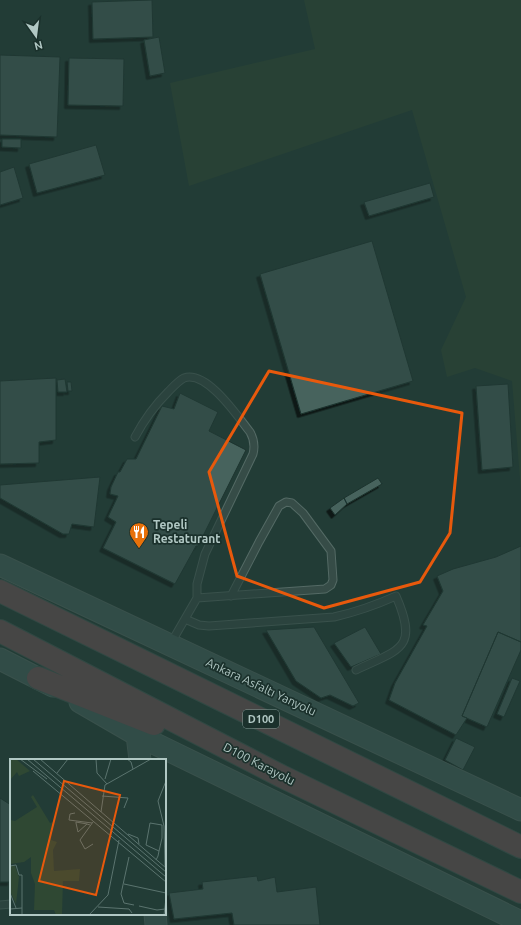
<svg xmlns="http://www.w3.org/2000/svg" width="521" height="925" font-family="Ubuntu,sans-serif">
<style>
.green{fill:#2f4833}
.building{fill:#46635d;stroke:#1d332e;filter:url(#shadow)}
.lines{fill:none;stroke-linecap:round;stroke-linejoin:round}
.lane-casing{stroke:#546a65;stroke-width:9}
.secondary-casing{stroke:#546a65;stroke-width:23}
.highway-casing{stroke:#415752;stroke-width:24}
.lane{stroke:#364c47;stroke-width:7}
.secondary{stroke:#445f5b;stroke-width:21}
.highway{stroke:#725258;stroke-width:22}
.marked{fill:none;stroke:#e8590c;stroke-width:3;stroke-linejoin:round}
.labels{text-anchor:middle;stroke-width:3.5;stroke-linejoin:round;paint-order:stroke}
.shield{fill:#1b312c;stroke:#849b96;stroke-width:1}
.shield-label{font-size:11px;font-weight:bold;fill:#b1c8c4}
.poi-label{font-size:12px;font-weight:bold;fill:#b1c8c4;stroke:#1b312c;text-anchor:start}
.street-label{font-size:12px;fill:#b1c8c4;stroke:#1b312c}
.inset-road{fill:none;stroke:#5b746f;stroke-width:1}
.view{fill:#e8590c;fill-opacity:0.15;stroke:#e8590c;stroke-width:2}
.inset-edge{fill:none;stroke:#b1c8c4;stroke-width:2}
</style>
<defs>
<filter id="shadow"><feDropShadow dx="-3.5" dy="3.5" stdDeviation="0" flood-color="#0009"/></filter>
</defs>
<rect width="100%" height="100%" fill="#223c36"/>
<!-- green -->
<path class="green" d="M 304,0 L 521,0 L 521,491 L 512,381 L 475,368 L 447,377 L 441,350 L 466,297 L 412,110 L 189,186 L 170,83 L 315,49 Z"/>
<!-- building -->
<path class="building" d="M 152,0 L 153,37 L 93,39 L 92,2 Z
M 159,37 L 165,73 L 150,76 L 144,40 Z
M 0,55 L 60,57 L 57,137 L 0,135 Z
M 69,58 L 124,59 L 123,106 L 68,105 Z
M 2,139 L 21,139 L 21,148 L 2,147 Z
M 96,145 L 105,175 L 37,193 L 29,164 Z
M 14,167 L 23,198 L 0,205 L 0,172 Z
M 430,183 L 434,197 L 369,216 L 364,202 Z
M 372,241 L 413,381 L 301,414 L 260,274 Z
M 56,378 L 56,440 L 39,442 L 39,463 L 0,464 L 0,381 Z
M 65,379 L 67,392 L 58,392 L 57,380 Z
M 67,382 L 71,382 L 72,391 L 68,391 Z
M 508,384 L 513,467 L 482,470 L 476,386 Z
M 180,393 L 218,412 L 209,431 L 246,450 L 198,546 L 196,546 L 175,584 L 103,548 L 116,522 L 108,517 L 118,496 L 110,494 L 111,487 L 118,472 L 120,472 L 127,459 L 136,459 L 162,406 L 174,409 Z
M 100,477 L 94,527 L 72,524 L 69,534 L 63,534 L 0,498 L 0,485 Z
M 378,478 L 382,484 L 347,504 L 344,498 Z
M 344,498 L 347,504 L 335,515 L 330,508 Z
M 521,546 L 521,642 L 498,632 L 462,716 L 467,718 L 456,735 L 389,700 L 395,683 L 427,626 L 423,625 L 443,591 L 437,576 L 453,569 L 496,557 Z
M 314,627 L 359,703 L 353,706 L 330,695 L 321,698 L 296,681 L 266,630 Z
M 365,627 L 381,654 L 351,667 L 334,643 Z
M 498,632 L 521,642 L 521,650 L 487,727 L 462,716 Z
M 512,678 L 520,681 L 504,717 L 497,714 Z
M 456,738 L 475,747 L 463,770 L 445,760 Z
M 0,798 L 11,805 L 11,882 L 0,882 Z
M 257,876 L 258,881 L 275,877 L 277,892 L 316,887 L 320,925 L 234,925 L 232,913 L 174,919 L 169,893 L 203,889 L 202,882 Z"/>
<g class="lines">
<defs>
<path id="lane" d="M 135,437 C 144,420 154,406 168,392 C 172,388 178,381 184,378 C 207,370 238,417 250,432 C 254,439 255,446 253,454 L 205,554 L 197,584 L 197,598 L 171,643
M 197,598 L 325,589 L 331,585 L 333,580 L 331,551 L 303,513 L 292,503 L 286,502 L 279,506 L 259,542 L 231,596
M 185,619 L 199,625 L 209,626 L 334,617 C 356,612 376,605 396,596 C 419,649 400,649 356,670
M 0,905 L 11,904"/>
<path id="secondary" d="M 0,565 L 521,810
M 0,659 L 53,686
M 80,702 L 137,735 L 521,922
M 137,735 L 140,760
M 155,914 L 156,925"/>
<path id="highway" d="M 0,591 L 521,847
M 0,631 L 281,776 L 521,892
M 38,678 L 154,724"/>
</defs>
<!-- lane casing -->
<use href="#lane" class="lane-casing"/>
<!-- secondary casing -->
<use href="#secondary" class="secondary-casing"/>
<!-- highway casing -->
<use href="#highway" class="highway-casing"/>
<!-- lane -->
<use href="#lane" class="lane"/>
<!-- secondary -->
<use href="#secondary" class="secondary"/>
<!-- highway -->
<use href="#highway" class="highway"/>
</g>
<!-- marked area -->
<path d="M0 0H521V925H0ZM 269,371 L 462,413 L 450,533 L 420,582 L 324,608 L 237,576 L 209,472 Z" fill="#223c36" fill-opacity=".55" fill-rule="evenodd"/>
<path class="marked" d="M 269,371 L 462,413 L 450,533 L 420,582 L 324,608 L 237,576 L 209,472 Z"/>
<!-- icons -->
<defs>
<symbol id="restaurant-pin" viewBox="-11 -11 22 30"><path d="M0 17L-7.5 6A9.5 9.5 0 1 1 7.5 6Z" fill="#e8710a" stroke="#1b312c"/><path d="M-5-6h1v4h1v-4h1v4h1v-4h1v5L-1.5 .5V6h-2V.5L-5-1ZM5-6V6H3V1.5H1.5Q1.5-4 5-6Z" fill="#fff"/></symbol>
</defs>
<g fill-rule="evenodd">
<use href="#restaurant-pin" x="128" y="521" width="22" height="30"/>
</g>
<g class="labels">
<!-- shield labels -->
<rect class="shield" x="243" y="710" width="36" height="18" rx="3"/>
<g class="shield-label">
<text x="261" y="723">D100</text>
</g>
<!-- poi labels -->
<g class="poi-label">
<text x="153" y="529">Tepeli<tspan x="153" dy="14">Restaturant</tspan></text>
</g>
<!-- street labels -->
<g class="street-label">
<text transform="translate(261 687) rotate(25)" y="4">Ankara Asfaltı Yanyolu</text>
<text transform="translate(259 764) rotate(27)" y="4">D100 Karayolu</text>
</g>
</g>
<!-- overview -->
<g transform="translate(10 759)">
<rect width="156" height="156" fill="#223c36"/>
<path d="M 1,0 L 6,0 L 20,12 L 9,17 L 7,13 L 0,21 ZM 23,36 L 40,64 L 43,63 L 41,81 L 47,83 L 43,91 L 44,112 L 70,110 L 69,122 L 53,122 L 52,156 L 46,156 L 44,151 L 24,151 L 25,125 L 21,114 L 21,98 L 14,103 L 0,105 L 0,61 L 5,62 L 27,48 L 21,38 ZM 0,107 L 5,107 L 9,118 L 6,145 L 0,132 Z" fill="#2f4833"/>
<path class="inset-road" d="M 10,0 L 37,20M 17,0 L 156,118M 23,0 L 156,113M 30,0 L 156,109M 86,0 L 87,14 L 97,25M 117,0 L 121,3 L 123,10M 23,12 L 156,123M 47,14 L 58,0M 95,20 L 101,0M 92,37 L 118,39 L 114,49M 91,53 L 95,26 L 141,0M 65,54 L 60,55 L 59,61 L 82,64M 77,65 L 68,73 L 66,64 L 66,63 L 77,65 L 80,66M 118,75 L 128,79 L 129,85M 83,85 L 75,90 L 70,81 L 83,63M 119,98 L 111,135 L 114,144 L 124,146M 146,101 L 148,97 L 149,92 L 152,79 L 152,66 L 140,64 L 136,86 L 149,92M 0,107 L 6,106 L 9,116 L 12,116 L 12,156M 155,107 L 154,67 L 148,42 L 156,22M 114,125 L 156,134M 0,134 L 6,149M 129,147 L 147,151 L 155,150M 88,148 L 119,150 L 122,154M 0,150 L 12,149M 79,156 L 98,136 L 109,81M 154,156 L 156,139"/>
<path class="view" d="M 54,22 L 110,36 L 86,136 L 29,122 Z"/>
<rect width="156" height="156" class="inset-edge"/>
</g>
<!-- north arrow -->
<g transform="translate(36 36) rotate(166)" stroke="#1b312c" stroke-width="3" paint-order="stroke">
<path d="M0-3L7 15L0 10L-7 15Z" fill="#b1c8c4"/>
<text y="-6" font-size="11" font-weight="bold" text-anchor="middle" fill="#b1c8c4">N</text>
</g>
</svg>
